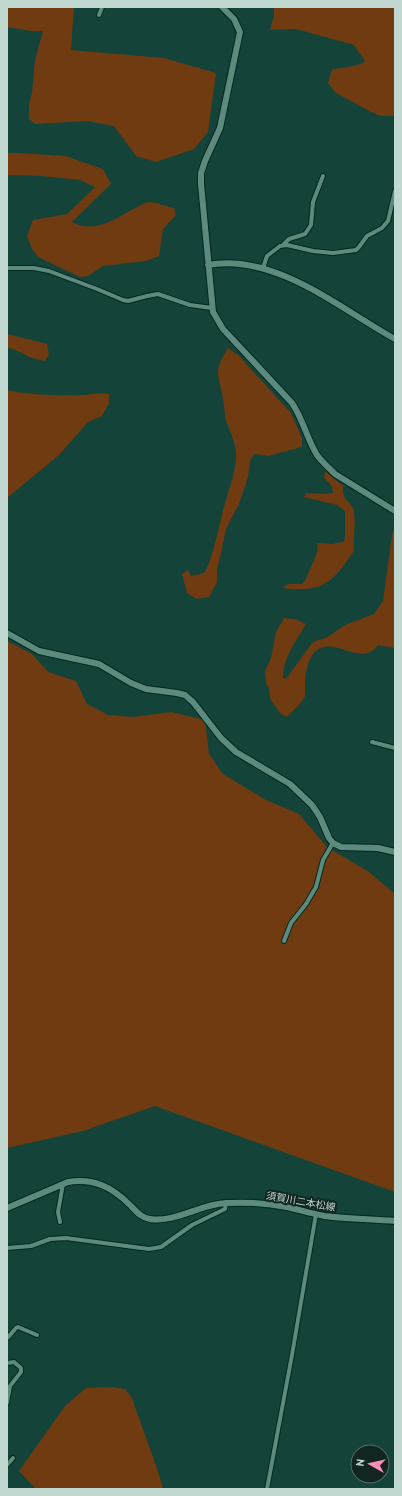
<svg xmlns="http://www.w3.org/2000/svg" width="402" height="1496" font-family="'PT Sans','Noto Sans JP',sans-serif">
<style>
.green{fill:#703b10}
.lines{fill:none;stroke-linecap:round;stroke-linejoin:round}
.street-casing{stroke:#032820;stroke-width:6}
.secondary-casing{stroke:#032820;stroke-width:8}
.street{stroke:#5c8b7e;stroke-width:4}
.secondary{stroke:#5c8b7e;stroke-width:6}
.labels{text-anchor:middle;stroke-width:4;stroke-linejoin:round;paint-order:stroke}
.street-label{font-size:10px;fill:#c0d8d0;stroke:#122621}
</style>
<rect width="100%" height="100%" fill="#144339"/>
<!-- green -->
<path class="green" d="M 7,7 L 74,7 L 71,50 L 164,58 L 216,73 L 208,132 L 194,149 L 156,162 L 136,156 L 114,126 L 87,121 L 35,124 L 29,119 L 29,104 L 32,93 L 35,60 L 43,31 L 31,31 L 7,27 Z
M 274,7 L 395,7 L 395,116 L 381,116 L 371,112 L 336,93 L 328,83 L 332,70 C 341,67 359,67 365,61 L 354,45 L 296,29 L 270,30 L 274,15 Z
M 7,153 L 17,153 L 65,156 L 103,169 L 111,184 L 72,222 C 92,234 115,220 133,209 C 138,207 145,202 150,202 C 155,202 168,207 174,208 L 176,215 L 163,229 L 159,256 L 146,261 L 103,266 L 88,276 L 80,277 L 38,257 L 32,249 L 27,236 L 33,220 L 67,214 L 95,187 L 80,180 L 41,176 L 7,175 Z
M 7,334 L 47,344 L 49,354 L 45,361 L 29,357 L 20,352 L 7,347 Z
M 228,348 L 238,355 L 291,413 L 302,438 L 302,447 L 268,456 L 256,454 L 253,455 L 250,461 L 248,477 L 239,504 L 226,529 L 217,571 L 217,582 L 209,597 L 197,599 L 187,593 L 182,574 L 188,570 L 191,576 L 204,573 L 206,570 C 216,547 219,523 226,500 C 230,486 235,473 236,458 C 237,446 231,434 227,423 C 224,415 225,408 223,399 C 219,374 212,373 228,348 Z
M 7,390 C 31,395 57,396 81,395 C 91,395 99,392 109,394 L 109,403 L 102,416 L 88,422 L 59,455 L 7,498 Z
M 325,471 L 343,486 C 343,489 343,494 344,496 C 346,502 353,504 354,512 C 356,525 353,538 354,551 C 332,583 323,593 282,588 L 289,584 L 302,584 L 306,579 L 318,550 L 317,543 L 332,544 L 343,542 L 345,539 L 345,511 L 337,505 L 304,497 L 306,493 L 323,494 L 333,493 L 332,486 L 324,478 Z
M 395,526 L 395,648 L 378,645 C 362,667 340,640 321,648 C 308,652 305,674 305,686 C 305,690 306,695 304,698 C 300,705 292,711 287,717 L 280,713 L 270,699 L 269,689 L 266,683 L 265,671 L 271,658 L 276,632 L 284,618 L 295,619 L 306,624 C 296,641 283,658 283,678 L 286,679 L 312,643 L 318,640 L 326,638 L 345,625 L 374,614 L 383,601 L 392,535 Z
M 7,641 L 32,654 L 48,672 L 76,681 L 87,704 L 108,715 L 133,717 L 171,712 L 205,720 L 209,754 L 223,774 L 266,800 L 299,814 L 327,847 L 369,872 L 395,894 L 395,1192 L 155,1106 L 83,1131 L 7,1148 Z
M 112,1387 L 125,1389 L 131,1396 L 158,1471 L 163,1489 L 36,1489 L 19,1471 L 65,1406 L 86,1388 Z"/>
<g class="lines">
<defs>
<path id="street" d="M 99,15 L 102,7
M 283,245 L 289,239 L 305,234 L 311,225 L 313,202 L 323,176
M 7,268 L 34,268 L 49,271 L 97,289 L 123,300 L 128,301 L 147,296 L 158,294 L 190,305 L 212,308
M 263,268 L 267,256 L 280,246 L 287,245 L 313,251 L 333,253 L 356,250 L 359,247 L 367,236 L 382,228 L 388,221 L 395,191
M 372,742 L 395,748
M 284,941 L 291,923 L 306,904 L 316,887 L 323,860 L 333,843
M 60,1222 L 58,1212 L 63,1184
M 7,1248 L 31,1246 L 50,1239 L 66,1238 L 149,1249 L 161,1247 L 192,1225 L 225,1209 L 226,1203
M 7,1338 L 11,1334 L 16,1328 L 18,1327 L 37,1335
M 7,1363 L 14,1362 L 21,1368 L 21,1372 L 10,1386 L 7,1403
M 7,1465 L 13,1458
M 267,1489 L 292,1355 L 316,1214"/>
<path id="secondary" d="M 222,7 L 234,19 L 240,32 L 220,128 L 205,161 L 201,173 L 201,184 L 213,312 L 223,329 L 292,403 C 303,419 307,439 317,455 C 322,462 329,468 335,474 L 395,511
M 208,265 C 275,253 339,308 395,339
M 7,633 L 39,651 L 99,664 L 131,683 L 146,689 L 177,693 L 185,695 L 193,702 L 221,738 L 236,752 L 290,784 L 312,805 L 320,817 L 329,838 L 333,843 L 341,847 L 378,848 L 395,852
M 7,1208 L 68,1182 C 94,1178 112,1187 130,1205 C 136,1211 141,1218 150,1219 C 174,1223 201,1204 226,1203 C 246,1202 267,1203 287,1207 C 300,1210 312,1214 325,1216 C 348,1219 372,1219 395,1221"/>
</defs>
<!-- street casing -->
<use href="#street" class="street-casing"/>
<!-- secondary casing -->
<use href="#secondary" class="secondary-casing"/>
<!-- street -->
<use href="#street" class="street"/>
<!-- secondary -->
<use href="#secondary" class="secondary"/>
</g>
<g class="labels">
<!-- street labels -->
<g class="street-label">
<text transform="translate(301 1201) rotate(10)" y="4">須賀川二本松線</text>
</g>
</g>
<!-- border -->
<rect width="402" height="1496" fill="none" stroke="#c0d8d0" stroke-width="16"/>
<!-- north arrow -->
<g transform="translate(370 1464) rotate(278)"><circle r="19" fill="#122621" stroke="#586d67"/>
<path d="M0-3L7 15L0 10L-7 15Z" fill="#fe8ebc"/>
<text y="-6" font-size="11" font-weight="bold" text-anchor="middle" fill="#c0d8d0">N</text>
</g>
</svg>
